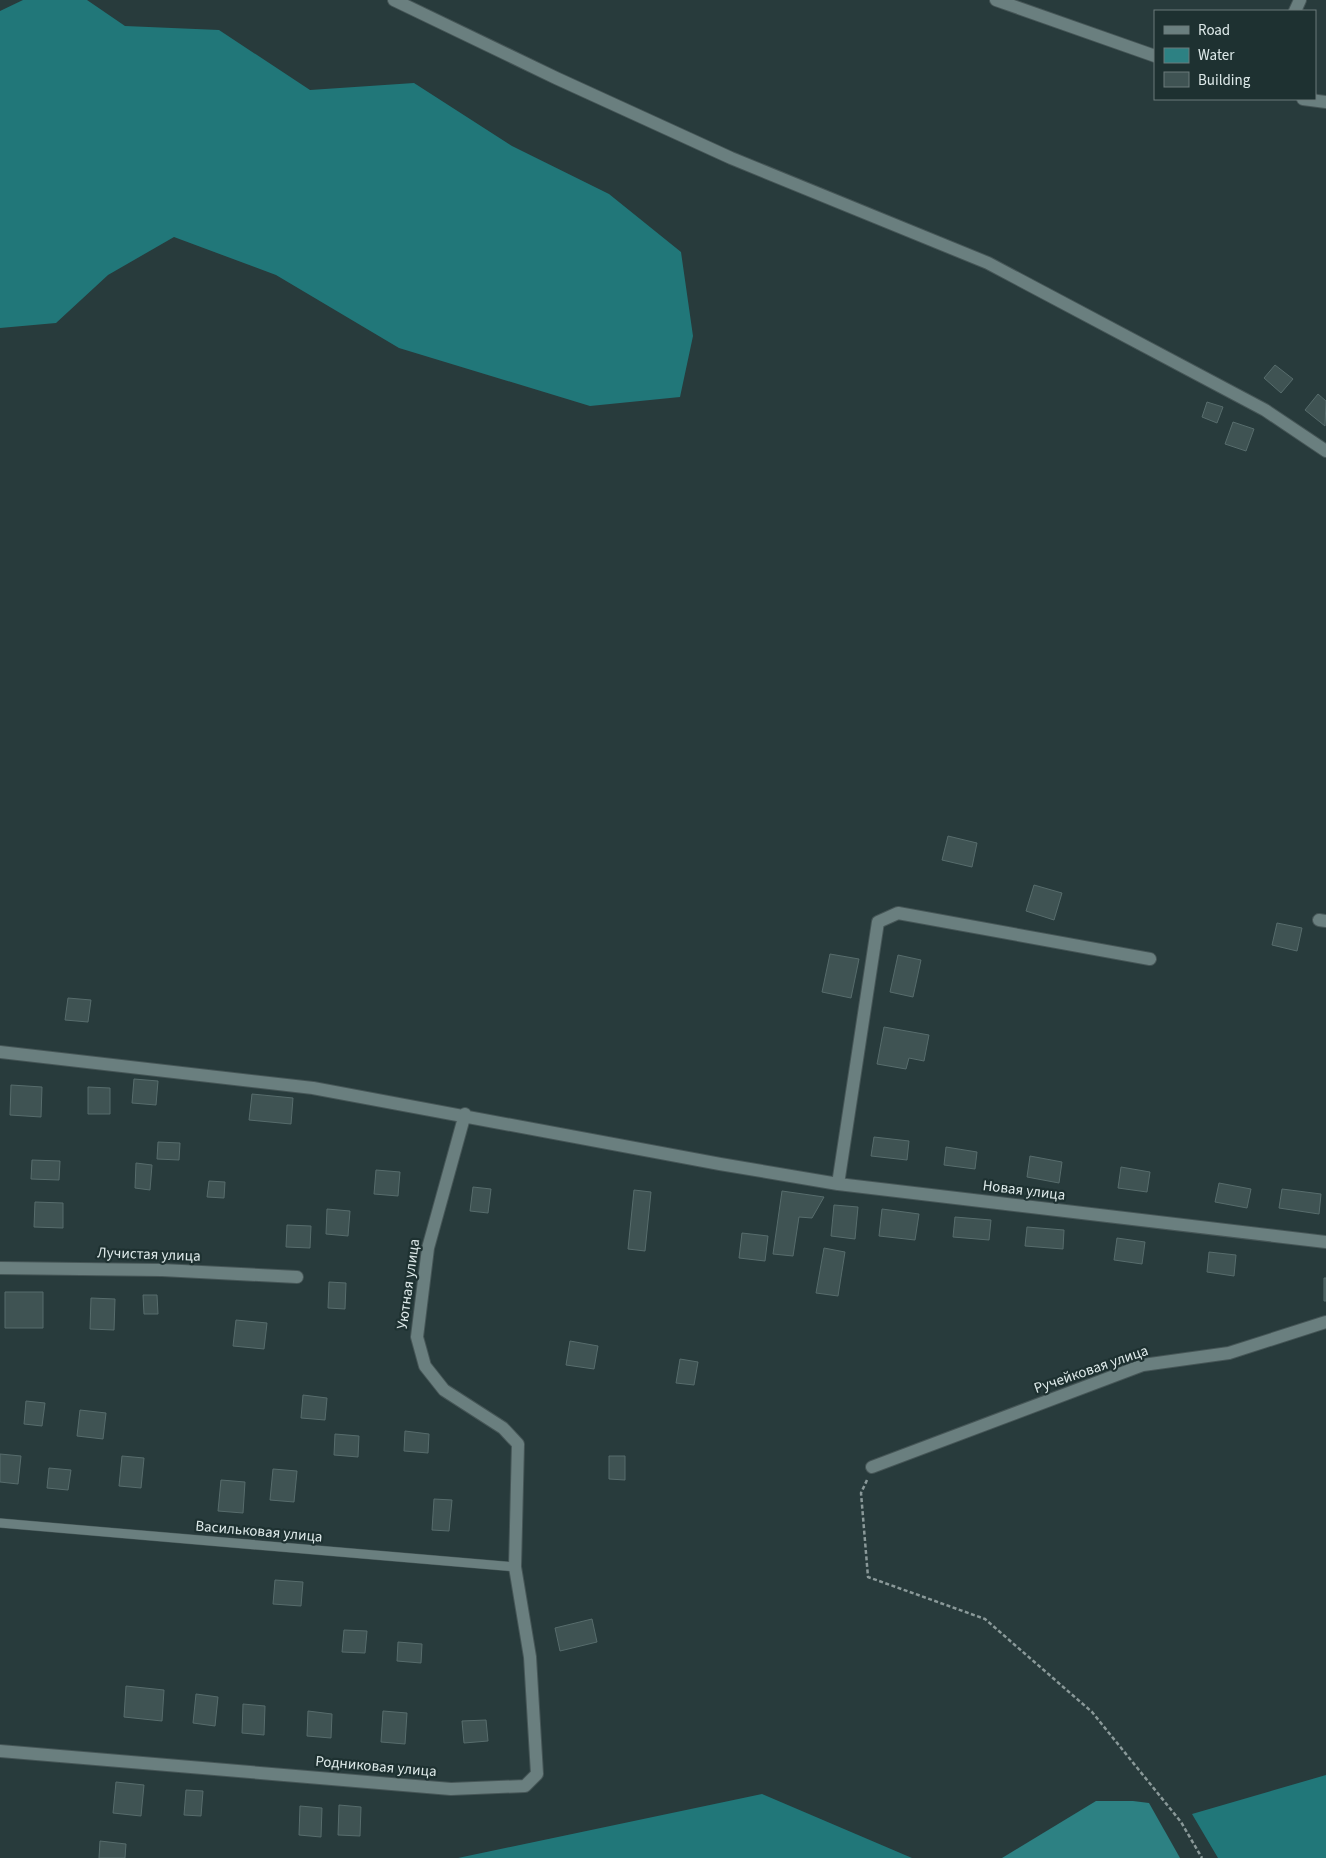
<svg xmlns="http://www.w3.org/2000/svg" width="1326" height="1858" font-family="'Source Sans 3',sans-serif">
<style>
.forest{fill:#217779}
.water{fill:#2d8183}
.building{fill:#3f5353;stroke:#576c6c}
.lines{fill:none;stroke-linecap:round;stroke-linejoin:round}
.lane-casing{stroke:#465657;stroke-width:10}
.street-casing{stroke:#465657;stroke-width:14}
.secondary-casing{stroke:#465657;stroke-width:14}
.path{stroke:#8a9999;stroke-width:2.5;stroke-dasharray:4 2.5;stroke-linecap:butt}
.lane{stroke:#6a7f7f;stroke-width:9}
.street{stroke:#6a7f7f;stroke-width:12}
.secondary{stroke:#6a7f7f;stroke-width:12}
.labels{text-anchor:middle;stroke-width:4.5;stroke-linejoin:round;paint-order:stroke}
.street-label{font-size:15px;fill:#deeaea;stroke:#1e3131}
</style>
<rect width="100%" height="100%" fill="#283b3c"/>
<!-- forest -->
<path class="forest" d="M 23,0 L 87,0 L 125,26 L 219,30 L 310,90 L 414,83 L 512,146 L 609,194 L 681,252 L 693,336 L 680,397 L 590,406 L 399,348 L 276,275 L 174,237 L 108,275 L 56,323 L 0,328 L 0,11 Z
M 1326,1775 L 1326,1858 L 1218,1858 L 1192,1814 Z
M 762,1794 L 912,1858 L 458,1858 Z"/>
<!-- water -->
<path class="water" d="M 1096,1801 L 1133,1801 L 1149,1803 L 1180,1858 L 1002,1858 Z"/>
<!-- building -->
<path class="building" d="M 1275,365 L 1293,379 L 1281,393 L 1264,378 Z
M 1318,394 L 1326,401 L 1325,426 L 1305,410 Z
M 1207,402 L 1223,407 L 1217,423 L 1202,417 Z
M 1233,422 L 1254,429 L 1246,451 L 1225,444 Z
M 948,836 L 977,843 L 972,867 L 942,860 Z
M 1034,885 L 1062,893 L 1054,920 L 1026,911 Z
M 1277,923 L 1302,928 L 1297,951 L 1272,945 Z
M 830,954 L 859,959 L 851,998 L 822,992 Z
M 898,955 L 921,960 L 913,997 L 890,992 Z
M 68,998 L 91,1000 L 88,1022 L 65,1020 Z
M 884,1027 L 929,1035 L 924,1061 L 909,1058 L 906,1069 L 877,1064 Z
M 134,1079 L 158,1081 L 156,1105 L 132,1103 Z
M 11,1085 L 42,1087 L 41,1117 L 10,1115 Z
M 88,1087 L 110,1088 L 110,1114 L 88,1114 Z
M 252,1094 L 293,1098 L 291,1124 L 249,1120 Z
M 874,1137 L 909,1141 L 907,1160 L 871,1156 Z
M 158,1142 L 180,1143 L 179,1160 L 157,1159 Z
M 946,1147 L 977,1152 L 975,1169 L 944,1165 Z
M 1030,1156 L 1062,1162 L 1059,1183 L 1027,1177 Z
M 32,1160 L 60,1161 L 59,1180 L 31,1179 Z
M 136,1163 L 152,1165 L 150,1190 L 135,1188 Z
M 1121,1167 L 1150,1172 L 1147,1192 L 1118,1188 Z
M 376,1170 L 400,1172 L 398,1196 L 374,1194 Z
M 209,1181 L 225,1182 L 224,1198 L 207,1197 Z
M 1219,1183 L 1251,1189 L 1247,1208 L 1215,1202 Z
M 473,1187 L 491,1189 L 488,1213 L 470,1211 Z
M 1282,1189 L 1321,1194 L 1319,1214 L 1279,1208 Z
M 634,1190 L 651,1192 L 645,1251 L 628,1249 Z
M 782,1191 L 824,1197 L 812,1218 L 799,1217 L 793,1256 L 773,1254 Z
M 35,1202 L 63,1203 L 63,1228 L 34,1227 Z
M 834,1205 L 858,1207 L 855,1239 L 831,1236 Z
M 327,1209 L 350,1211 L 348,1236 L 326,1234 Z
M 882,1209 L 919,1214 L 915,1240 L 879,1236 Z
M 955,1217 L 991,1220 L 989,1240 L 953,1237 Z
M 287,1225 L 311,1226 L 310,1248 L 286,1247 Z
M 1027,1227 L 1064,1230 L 1063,1249 L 1025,1246 Z
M 742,1233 L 768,1236 L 765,1261 L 739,1258 Z
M 1117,1238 L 1145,1242 L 1142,1264 L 1114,1260 Z
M 824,1248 L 845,1252 L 838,1296 L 816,1293 Z
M 1209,1252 L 1236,1255 L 1234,1276 L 1207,1272 Z
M 1324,1278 L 1326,1278 L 1326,1301 L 1324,1301 Z
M 329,1282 L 346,1283 L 345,1309 L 328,1308 Z
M 5,1292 L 43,1292 L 43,1328 L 5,1328 Z
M 143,1295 L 157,1295 L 158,1314 L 144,1314 Z
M 91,1298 L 115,1299 L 114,1330 L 90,1329 Z
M 236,1320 L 267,1323 L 264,1349 L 233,1346 Z
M 570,1341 L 598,1346 L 594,1369 L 566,1365 Z
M 680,1359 L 698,1362 L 694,1385 L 676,1383 Z
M 303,1395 L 327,1398 L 325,1420 L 301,1418 Z
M 26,1401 L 45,1403 L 42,1426 L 24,1424 Z
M 80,1410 L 106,1413 L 103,1439 L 77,1436 Z
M 405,1431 L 429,1434 L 428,1453 L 404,1451 Z
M 335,1434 L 359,1436 L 358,1457 L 334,1455 Z
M 0,1454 L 21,1456 L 18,1484 L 0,1482 Z
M 122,1456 L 144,1458 L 141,1488 L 119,1486 Z
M 609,1456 L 625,1456 L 625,1480 L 609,1479 Z
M 49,1468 L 71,1470 L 68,1490 L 47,1488 Z
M 273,1469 L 297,1471 L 294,1502 L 270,1500 Z
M 221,1480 L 245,1482 L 243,1513 L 218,1511 Z
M 434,1499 L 452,1500 L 449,1531 L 432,1530 Z
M 275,1580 L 303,1582 L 301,1606 L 273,1604 Z
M 592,1619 L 597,1642 L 560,1651 L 555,1628 Z
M 344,1630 L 367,1631 L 365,1653 L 342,1652 Z
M 398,1642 L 422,1644 L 421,1663 L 397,1661 Z
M 126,1686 L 164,1690 L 162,1721 L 124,1717 Z
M 196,1694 L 218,1697 L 215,1726 L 193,1723 Z
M 243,1704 L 265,1706 L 264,1735 L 242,1733 Z
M 308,1711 L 332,1714 L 331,1738 L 307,1736 Z
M 383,1711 L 407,1713 L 405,1744 L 381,1742 Z
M 486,1720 L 488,1741 L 464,1743 L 462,1721 Z
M 116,1782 L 144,1785 L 141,1816 L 113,1813 Z
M 186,1790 L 203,1791 L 201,1816 L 184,1815 Z
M 339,1805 L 361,1807 L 360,1836 L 338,1835 Z
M 300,1806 L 322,1808 L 321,1837 L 299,1835 Z
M 100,1841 L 126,1844 L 125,1858 L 99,1858 Z"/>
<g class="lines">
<defs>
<path id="lane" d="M 0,1523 L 515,1567"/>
<path id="street" d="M 394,0 L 556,78 L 731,158 L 988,263 L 1265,410 L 1326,451
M 1295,11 L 1300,0
M 1319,920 L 1326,921
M 0,1052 L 313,1088 L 720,1164 L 838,1184 L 1326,1242
M 838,1184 L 878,922 L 898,913 L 1150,959
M 0,1268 L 162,1270 L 297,1277
M 872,1467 L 1143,1365 L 1229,1353 L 1326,1322
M 0,1751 L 451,1789 L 525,1786 L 537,1774 L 530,1657 L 515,1567 L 518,1444 L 503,1428 L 444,1390 L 425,1366 L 417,1337 L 428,1248 L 465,1114"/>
<path id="secondary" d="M 996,0 L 1155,56
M 1303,99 L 1326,102"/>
</defs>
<!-- lane casing -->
<use href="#lane" class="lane-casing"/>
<!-- street casing -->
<use href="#street" class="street-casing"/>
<!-- secondary casing -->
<use href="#secondary" class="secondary-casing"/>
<!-- path -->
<path class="path" d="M 867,1480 L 861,1493 L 868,1577 L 985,1619 L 1092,1712 L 1181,1822 L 1202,1858"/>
<!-- lane -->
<use href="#lane" class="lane"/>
<!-- street -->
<use href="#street" class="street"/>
<!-- secondary -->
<use href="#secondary" class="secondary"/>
</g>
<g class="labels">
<!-- street labels -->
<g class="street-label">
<text transform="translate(1024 1190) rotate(7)" y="5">Новая улица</text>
<text transform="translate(149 1254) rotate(2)" y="5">Лучистая улица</text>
<text transform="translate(408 1284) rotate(-82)" y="5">Уютная улица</text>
<text transform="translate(1091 1369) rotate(-19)" y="5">Ручейковая улица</text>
<text transform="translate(259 1531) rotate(5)" y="5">Васильковая улица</text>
<text transform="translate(376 1766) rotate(5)" y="5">Родниковая улица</text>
</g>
</g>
<!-- legend -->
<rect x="1154" y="10" width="162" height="90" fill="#1e3131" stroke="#6b7b7b"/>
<rect x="1164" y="26" width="25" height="8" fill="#6a7f7f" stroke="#6b7b7b"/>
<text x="1198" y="35" font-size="15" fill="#deeaea">Road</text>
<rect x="1164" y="48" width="25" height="15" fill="#2d8183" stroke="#6b7b7b"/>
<text x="1198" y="60" font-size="15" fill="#deeaea">Water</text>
<rect x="1164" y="72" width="25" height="15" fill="#3f5353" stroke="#6b7b7b"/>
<text x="1198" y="85" font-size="15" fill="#deeaea">Building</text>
</svg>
